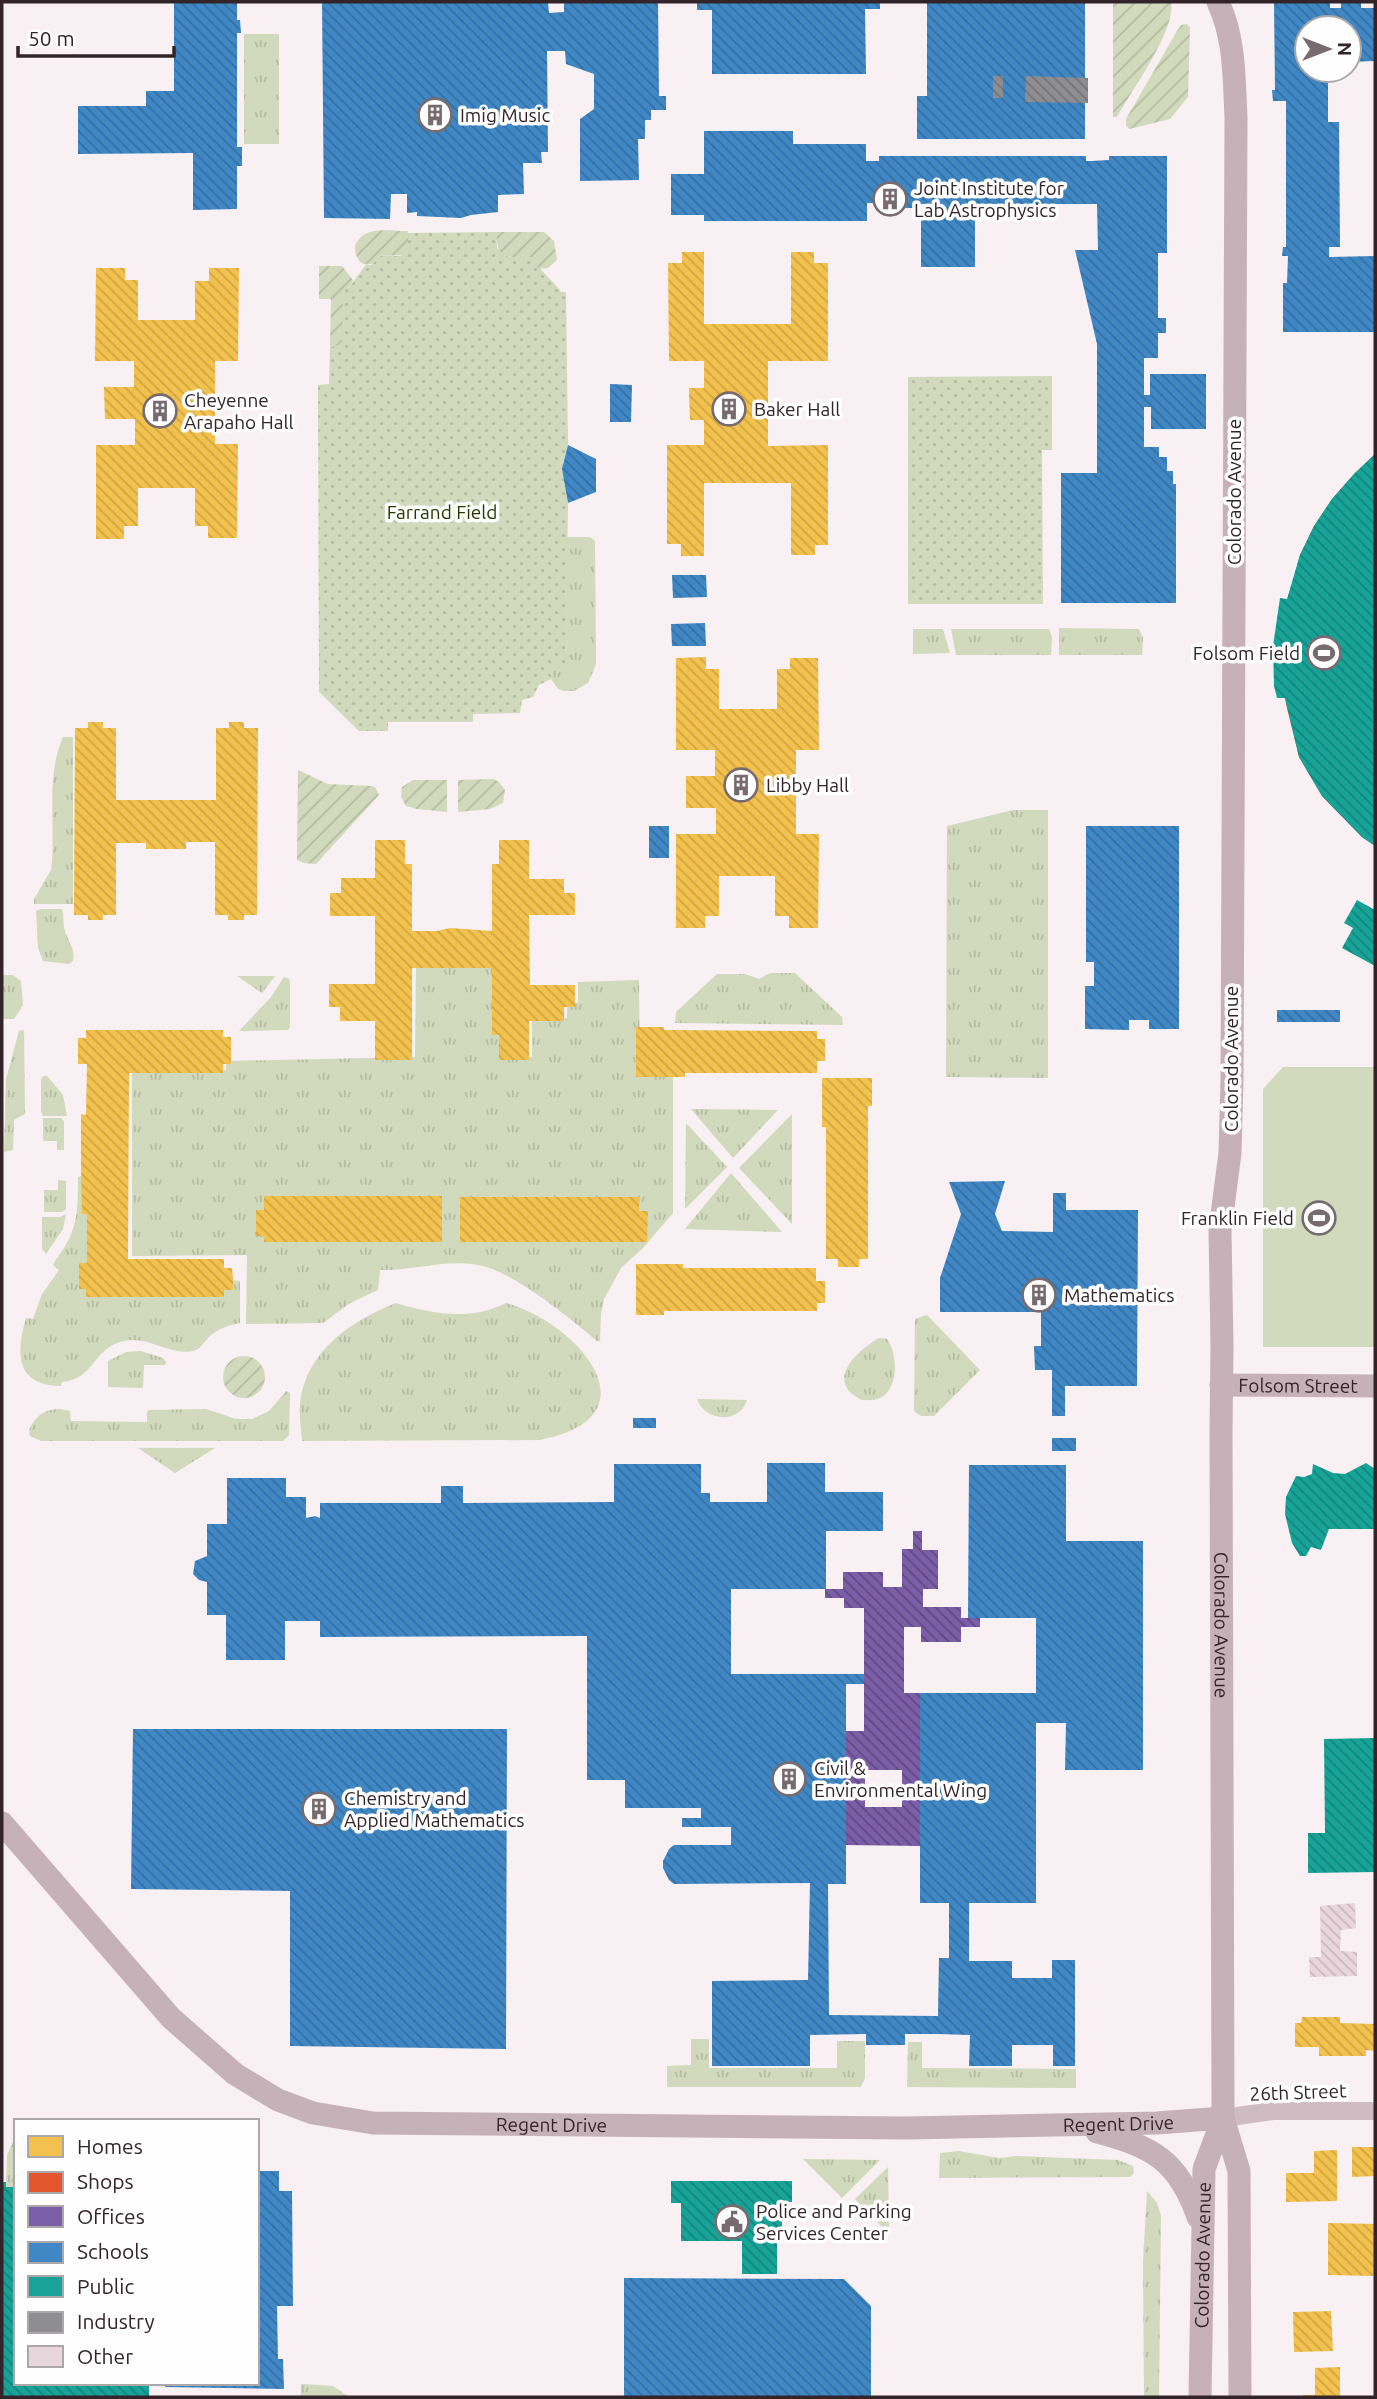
<svg xmlns="http://www.w3.org/2000/svg" width="1377" height="2399" font-family="Ubuntu,sans-serif">
<style>
.grass{fill:url(#grass-tufts)}
.park{fill:url(#park-dots)}
.garden{fill:url(#garden-furrows)}
.pitch{fill:#d1dabc}
.homes{fill:url(#homes-back-hatch)}
.shops{fill:url(#shops-back-hatch)}
.offices{fill:url(#offices-back-hatch);fill-rule:evenodd}
.schools{fill:url(#schools-back-hatch)}
.public{fill:url(#public-back-hatch)}
.industry{fill:url(#industry-back-hatch)}
.building{fill:url(#building-back-hatch)}
.lines{fill:none;stroke-linecap:round;stroke-linejoin:round}
.street{stroke:#cebcc2;stroke-width:18}
.secondary{stroke:#c7b1b9;stroke-width:23}
.labels{text-anchor:middle;stroke-width:7;stroke-linejoin:round;paint-order:stroke}
.poi-label{font-size:19px;fill:#322429;stroke:#fefefe;text-anchor:start}
.street-label{font-size:19px;fill:#322429;stroke:#fefefe}
.park-label{font-size:19px;fill:#273800;stroke:#fefefe}
</style>
<defs>
<pattern id="grass-tufts" width="24" height="20" patternUnits="userSpaceOnUse" patternTransform="scale(1.75)"><rect width="24" height="20" fill="#d1dabc"/><path d="M3 7l-1-3M5 7V3M7 7l1-3M15 17l-1-3M17 17v-4M19 17l1-3" fill="none" stroke="#b4bba2"/></pattern>
<pattern id="park-dots" width="8" height="8" patternUnits="userSpaceOnUse" patternTransform="scale(1.75)"><rect width="8" height="8" fill="#d1dabc"/><path d="M2 2h.1M6 6h.1" fill="none" stroke="#b4bba2" stroke-width="1.8" stroke-linecap="round"/></pattern>
<pattern id="garden-furrows" width="10" height="10" patternUnits="userSpaceOnUse" patternTransform="scale(1.75)"><rect width="10" height="10" fill="#d1dabc"/><path d="M-1 1l2-2M0 10L10 0M9 11l2-2" fill="none" stroke="#b4bba2"/></pattern>
<pattern id="homes-back-hatch" width="6" height="6" patternUnits="userSpaceOnUse" patternTransform="scale(1.75)"><rect width="6" height="6" fill="#f2c14e"/><path d="M-1 5l2 2M0 0l6 6M5-1l2 2" fill="none" stroke="#d0a644"/></pattern>
<pattern id="shops-back-hatch" width="6" height="6" patternUnits="userSpaceOnUse" patternTransform="scale(1.75)"><rect width="6" height="6" fill="#e4572e"/><path d="M-1 5l2 2M0 0l6 6M5-1l2 2" fill="none" stroke="#b94827"/></pattern>
<pattern id="offices-back-hatch" width="6" height="6" patternUnits="userSpaceOnUse" patternTransform="scale(1.75)"><rect width="6" height="6" fill="#7b5ea7"/><path d="M-1 5l2 2M0 0l6 6M5-1l2 2" fill="none" stroke="#604980"/></pattern>
<pattern id="schools-back-hatch" width="6" height="6" patternUnits="userSpaceOnUse" patternTransform="scale(1.75)"><rect width="6" height="6" fill="#3f88c5"/><path d="M-1 5l2 2M0 0l6 6M5-1l2 2" fill="none" stroke="#356fa0"/></pattern>
<pattern id="public-back-hatch" width="6" height="6" patternUnits="userSpaceOnUse" patternTransform="scale(1.75)"><rect width="6" height="6" fill="#17a398"/><path d="M-1 5l2 2M0 0l6 6M5-1l2 2" fill="none" stroke="#15857c"/></pattern>
<pattern id="industry-back-hatch" width="6" height="6" patternUnits="userSpaceOnUse" patternTransform="scale(1.75)"><rect width="6" height="6" fill="#8d8d92"/><path d="M-1 5l2 2M0 0l6 6M5-1l2 2" fill="none" stroke="#747377"/></pattern>
<pattern id="building-back-hatch" width="6" height="6" patternUnits="userSpaceOnUse" patternTransform="scale(1.75)"><rect width="6" height="6" fill="#e9d6dc"/><path d="M-1 5l2 2M0 0l6 6M5-1l2 2" fill="none" stroke="#c8b8bd"/></pattern>
</defs>
<rect width="100%" height="100%" fill="#f8f0f2"/>
<!-- grass -->
<path class="grass" d="M 244,34 L 279,34 L 279,144 L 244,144 Z
M 567,537 L 590,537 L 595,541 L 596,663 L 593,672 L 588,683 L 574,691 L 564,691 L 558,689 L 551,679 L 552,672 L 557,666 L 566,665 Z
M 1059,628 L 1139,629 L 1143,638 L 1142,655 L 1059,655 Z
M 913,629 L 943,629 L 950,653 L 913,654 Z
M 951,629 L 1049,629 L 1052,637 L 1051,655 L 956,655 Z
M 63,737 L 73,737 L 73,904 L 34,904 L 34,899 L 51,870 L 52,862 C 55,822 46,775 63,737 Z
M 1013,810 L 1048,810 L 1048,1078 L 946,1077 L 947,826 Z
M 41,909 L 62,909 C 64,915 63,920 64,927 C 66,940 76,947 73,961 L 69,964 L 43,961 L 38,948 L 36,911 Z
M 416,965 L 495,965 L 502,1032 L 502,1057 L 532,1057 L 532,1018 L 567,1018 L 567,1004 L 578,1003 L 578,982 L 639,980 L 640,1073 L 673,1074 L 673,1213 L 643,1248 L 621,1268 L 604,1299 L 601,1314 L 600,1341 L 597,1341 C 570,1318 513,1271 478,1265 C 445,1259 412,1271 380,1270 L 378,1290 L 350,1303 L 323,1323 L 246,1324 L 247,1255 L 132,1256 L 132,1070 L 226,1070 L 226,1061 L 415,1057 Z
M 770,973 L 795,973 L 842,1017 L 843,1025 L 675,1023 L 676,1012 L 717,974 L 745,974 L 759,979 Z
M 2,975 L 13,975 L 21,981 L 23,1005 L 14,1019 L 2,1019 Z
M 237,976 L 275,976 L 262,993 Z
M 284,977 L 289,979 L 290,982 L 290,1027 L 288,1030 L 239,1031 L 271,997 Z
M 24,1030 L 25,1114 L 14,1120 L 13,1150 L 4,1152 L 6,1079 L 19,1031 Z
M 43,1076 L 47,1076 L 63,1095 L 67,1116 L 43,1116 L 41,1112 L 41,1080 Z
M 691,1109 L 778,1110 L 733,1158 Z
M 792,1114 L 792,1224 L 739,1168 Z
M 43,1118 L 61,1118 L 64,1121 L 64,1150 L 57,1150 L 57,1141 L 43,1141 Z
M 686,1123 L 727,1167 L 685,1209 Z
M 731,1173 L 782,1232 L 685,1229 Z
M 82,1176 L 82,1214 L 87,1214 L 87,1263 L 79,1263 L 79,1288 L 86,1289 L 86,1296 L 224,1297 L 224,1290 L 233,1280 L 240,1281 L 240,1323 C 229,1325 220,1328 211,1335 C 206,1339 201,1348 196,1350 C 170,1359 147,1331 117,1343 C 92,1353 93,1379 62,1382 L 61,1386 C 15,1385 16,1354 26,1318 L 33,1319 L 42,1294 L 59,1270 L 53,1265 L 55,1261 C 78,1231 78,1213 78,1177 Z
M 58,1180 L 66,1181 L 66,1209 L 62,1212 L 44,1212 L 44,1190 L 58,1190 Z
M 66,1214 L 63,1229 L 46,1254 L 42,1249 L 42,1217 L 60,1217 Z
M 396,1303 C 433,1314 471,1321 506,1303 C 578,1323 660,1417 539,1440 L 302,1441 C 301,1429 299,1415 300,1403 C 306,1351 351,1321 396,1303 Z
M 927,1315 L 980,1370 L 934,1416 L 921,1416 L 914,1411 L 915,1319 Z
M 879,1338 L 887,1339 C 898,1354 899,1389 880,1398 C 874,1401 868,1400 862,1400 C 824,1382 855,1352 879,1338 Z
M 141,1351 L 163,1358 L 166,1362 L 165,1365 L 144,1365 L 143,1388 L 108,1387 L 108,1361 L 126,1352 Z
M 286,1391 L 290,1393 L 289,1435 L 283,1441 L 41,1441 L 30,1436 L 29,1430 C 37,1412 51,1406 70,1411 L 71,1421 L 147,1422 L 147,1412 L 149,1410 L 206,1409 L 236,1419 L 252,1419 L 269,1411 Z
M 697,1399 L 747,1400 C 740,1424 705,1422 697,1399 Z
M 138,1448 L 215,1448 L 175,1473 Z
M 691,2039 L 709,2039 L 709,2068 L 837,2068 L 837,2041 L 865,2041 L 865,2078 L 861,2087 L 667,2087 L 667,2066 L 691,2065 Z
M 908,2042 L 922,2042 L 922,2068 L 1076,2069 L 1076,2088 L 907,2087 Z
M 16,2135 L 16,2187 L 6,2187 L 7,2155 Z
M 959,2151 L 999,2158 L 1017,2156 L 1118,2160 L 1133,2166 L 1134,2173 L 1130,2177 L 939,2178 L 940,2153 Z
M 803,2159 L 880,2160 L 842,2198 Z
M 888,2167 L 889,2228 L 883,2228 L 855,2199 Z
M 1147,2191 L 1157,2203 L 1161,2216 L 1159,2397 L 1144,2397 L 1143,2261 Z
M 301,2384 L 333,2386 L 349,2397 L 301,2397 Z"/>
<!-- park -->
<path class="park" d="M 496,232 L 497,248 L 509,257 L 533,257 C 540,272 552,279 561,292 L 566,292 L 568,445 L 562,469 L 568,504 L 566,666 L 557,666 L 552,672 L 551,679 L 539,685 L 533,697 L 522,700 L 520,713 L 473,714 L 473,722 L 388,722 L 388,731 L 359,731 L 319,692 L 318,385 L 329,384 L 330,347 L 339,345 L 343,291 C 353,285 358,274 366,265 L 371,265 L 378,256 L 400,256 L 408,252 L 408,233 Z
M 1052,376 L 1052,450 L 1042,450 L 1043,604 L 908,604 L 908,377 Z"/>
<!-- garden -->
<path class="garden" d="M 1113,2 L 1171,2 C 1177,29 1131,91 1117,117 L 1113,117 Z
M 1187,24 L 1190,28 L 1188,97 L 1170,119 L 1129,129 L 1126,125 L 1126,119 L 1177,31 L 1181,25 Z
M 408,231 L 408,252 L 405,255 L 378,256 L 374,263 C 361,268 355,259 355,246 C 363,225 389,231 408,231 Z
M 496,232 L 544,232 L 554,241 L 557,260 L 548,268 L 539,269 L 535,265 L 533,257 C 508,257 497,262 496,232 Z
M 319,266 L 342,266 L 353,280 L 351,285 L 343,291 L 342,341 L 339,345 L 330,347 L 331,299 L 319,299 Z
M 298,770 L 328,784 L 371,786 L 375,787 L 379,795 L 316,864 L 304,863 L 297,860 Z
M 494,779 L 499,782 L 505,790 L 503,803 L 490,809 L 458,812 L 458,780 Z
M 413,780 L 447,780 L 447,812 L 417,809 L 406,806 L 401,797 L 402,787 Z
M223 1377a21 21 0 1 1 42 0a21 21 0 1 1-42 0Z"/>
<!-- pitch -->
<path class="pitch" d="M 1283,1067 L 1375,1067 L 1375,1347 L 1263,1347 L 1263,1089 Z"/>
<!-- homes -->
<path class="homes" d="M 682,252 L 704,252 L 704,324 L 791,324 L 791,252 L 814,252 L 814,263 L 828,263 L 828,361 L 768,361 L 768,446 L 828,445 L 828,545 L 815,545 L 815,555 L 791,555 L 791,483 L 704,483 L 704,556 L 681,556 L 681,544 L 667,544 L 667,445 L 704,445 L 704,420 L 690,420 L 689,393 L 689,388 L 704,388 L 704,361 L 669,361 L 668,263 L 682,263 Z
M 96,268 L 125,268 L 125,280 L 138,280 L 138,320 L 195,320 L 195,281 L 209,281 L 209,268 L 239,268 L 238,361 L 215,361 L 215,444 L 238,444 L 237,538 L 208,538 L 208,526 L 195,526 L 195,488 L 138,488 L 138,526 L 124,526 L 124,539 L 96,539 L 96,445 L 135,445 L 135,419 L 105,419 L 104,387 L 134,387 L 134,361 L 95,361 Z
M 706,657 L 706,669 L 719,669 L 719,709 L 777,709 L 777,669 L 790,669 L 790,658 L 818,658 L 819,750 L 796,750 L 796,834 L 819,834 L 818,928 L 789,928 L 789,916 L 775,916 L 775,876 L 719,876 L 719,916 L 705,916 L 705,928 L 676,928 L 676,834 L 716,834 L 716,808 L 686,808 L 686,776 L 715,776 L 715,750 L 676,750 L 676,658 Z
M 88,722 L 103,722 L 103,728 L 116,728 L 116,800 L 216,800 L 216,728 L 229,728 L 229,722 L 244,722 L 244,728 L 258,728 L 257,915 L 244,915 L 244,920 L 228,920 L 228,915 L 215,915 L 215,842 L 186,842 L 186,849 L 146,849 L 146,843 L 116,843 L 116,915 L 103,915 L 103,920 L 88,920 L 88,915 L 74,915 L 75,728 L 88,728 Z
M 375,840 L 405,840 L 405,864 L 412,864 L 412,931 L 437,931 L 450,928 L 492,931 L 492,864 L 499,864 L 499,840 L 529,840 L 529,879 L 564,879 L 564,893 L 575,893 L 575,915 L 529,915 L 530,985 L 575,985 L 575,1007 L 564,1007 L 564,1021 L 529,1021 L 529,1060 L 499,1060 L 499,1035 L 492,1035 L 492,968 L 412,968 L 412,1060 L 375,1060 L 375,1021 L 340,1021 L 340,1007 L 329,1007 L 329,984 L 375,984 L 375,916 L 330,916 L 330,893 L 341,893 L 341,878 L 375,878 Z
M 636,1027 L 664,1027 L 664,1030 L 817,1031 L 817,1039 L 825,1039 L 825,1061 L 817,1061 L 817,1073 L 685,1073 L 685,1077 L 636,1077 Z
M 86,1030 L 223,1030 L 223,1037 L 231,1037 L 231,1064 L 223,1064 L 223,1073 L 129,1073 L 128,1259 L 224,1259 L 224,1268 L 232,1268 L 233,1279 L 233,1290 L 224,1290 L 224,1297 L 86,1297 L 86,1289 L 79,1289 L 79,1263 L 87,1263 L 87,1214 L 82,1214 L 81,1165 L 81,1114 L 86,1115 L 87,1064 L 78,1064 L 78,1038 L 86,1038 Z
M 822,1078 L 872,1078 L 872,1106 L 868,1106 L 868,1259 L 859,1259 L 859,1267 L 838,1267 L 838,1259 L 826,1259 L 826,1127 L 822,1127 Z
M 264,1196 L 442,1196 L 442,1242 L 264,1242 L 264,1236 L 256,1236 L 256,1210 L 264,1210 Z
M 460,1197 L 639,1197 L 639,1211 L 648,1211 L 647,1242 L 460,1242 Z
M 636,1264 L 683,1264 L 683,1268 L 816,1268 L 816,1281 L 825,1281 L 825,1303 L 817,1303 L 817,1311 L 664,1311 L 664,1315 L 636,1315 Z
M 1302,2017 L 1340,2017 L 1340,2023 L 1375,2024 L 1375,2051 L 1366,2050 L 1366,2056 L 1319,2056 L 1319,2047 L 1295,2047 L 1295,2023 L 1301,2023 Z
M 1352,2147 L 1375,2147 L 1375,2176 L 1352,2177 Z
M 1337,2150 L 1337,2201 L 1286,2202 L 1286,2173 L 1314,2173 L 1314,2151 Z
M 1328,2223 L 1375,2224 L 1375,2276 L 1328,2275 Z
M 1331,2311 L 1333,2351 L 1294,2352 L 1293,2312 Z
M 1340,2367 L 1340,2397 L 1303,2397 L 1303,2395 L 1315,2395 L 1315,2368 Z"/>
<!-- shops -->
<path class="shops" d="M 1375,454 L 1375,517 L 1347,556 L 1342,554 L 1338,562 L 1344,564 L 1331,599 L 1325,641 L 1320,642 L 1320,651 L 1326,651 L 1330,691 L 1344,729 L 1339,731 L 1344,740 L 1348,738 L 1367,769 L 1375,777 L 1375,846 L 1362,837 L 1322,796 L 1299,757 L 1286,704 L 1281,665 L 1286,606 L 1300,555 L 1314,526 L 1332,499 L 1354,474 Z"/>
<!-- offices -->
<path class="offices" d="M 913,1531 L 922,1531 L 922,1550 L 938,1550 L 938,1589 L 923,1589 L 923,1607 L 961,1607 L 961,1618 L 980,1618 L 980,1627 L 961,1627 L 961,1642 L 921,1642 L 921,1627 L 904,1627 L 904,1693 L 920,1693 L 920,1846 L 846,1845 L 846,1731 L 864,1731 L 864,1608 L 844,1608 L 844,1598 L 825,1598 L 825,1589 L 843,1589 L 843,1572 L 883,1572 L 883,1587 L 902,1587 L 902,1549 L 913,1549 ZM 865,1770 L 902,1770 L 902,1807 L 865,1807 Z"/>
<!-- schools -->
<path class="schools" d="M 174,2 L 237,2 L 237,20 L 240,20 L 241,33 L 237,33 L 237,147 L 242,147 L 242,166 L 237,166 L 237,209 L 193,210 L 193,153 L 78,154 L 78,106 L 146,106 L 146,91 L 174,91 Z
M 322,2 L 548,2 L 549,13 L 564,12 L 564,2 L 658,2 L 659,96 L 666,96 L 666,110 L 651,110 L 651,120 L 645,120 L 645,139 L 638,139 L 639,180 L 580,181 L 580,119 L 594,109 L 594,74 L 566,64 L 565,51 L 547,51 L 548,152 L 541,152 L 542,163 L 523,163 L 524,194 L 498,195 L 498,212 L 471,215 L 461,218 L 417,216 L 417,212 L 407,213 L 407,194 L 391,194 L 390,219 L 324,218 Z
M 697,2 L 880,2 L 880,9 L 865,9 L 866,74 L 712,74 L 712,10 L 697,10 Z
M 927,2 L 1085,2 L 1085,139 L 917,139 L 917,96 L 927,96 Z
M 1274,2 L 1330,2 L 1330,8 L 1341,8 L 1341,2 L 1361,2 L 1361,8 L 1375,8 L 1375,61 L 1349,62 L 1349,28 L 1307,28 L 1307,70 L 1328,70 L 1328,122 L 1339,122 L 1340,247 L 1329,247 L 1329,257 L 1375,256 L 1375,332 L 1283,332 L 1283,283 L 1287,283 L 1288,256 L 1282,256 L 1283,247 L 1286,247 L 1286,101 L 1273,101 L 1272,90 L 1275,90 Z
M 704,131 L 793,131 L 793,144 L 866,144 L 866,161 L 879,161 L 879,156 L 1086,156 L 1086,161 L 1092,161 L 1109,160 L 1109,156 L 1167,156 L 1167,253 L 1158,253 L 1158,318 L 1166,318 L 1166,333 L 1158,333 L 1158,358 L 1144,358 L 1144,395 L 1150,395 L 1150,374 L 1206,374 L 1206,429 L 1151,429 L 1151,407 L 1144,407 L 1144,447 L 1159,447 L 1159,457 L 1167,457 L 1167,471 L 1173,471 L 1173,484 L 1176,484 L 1176,603 L 1061,603 L 1061,473 L 1097,473 L 1097,344 L 1075,250 L 1098,250 L 1097,204 L 963,204 L 963,213 L 975,213 L 975,267 L 921,267 L 921,213 L 936,213 L 936,204 L 915,204 L 915,208 L 879,208 L 879,203 L 867,203 L 867,221 L 704,221 L 704,215 L 671,215 L 671,174 L 704,174 Z
M 610,384 L 632,385 L 631,422 L 610,422 Z
M 568,445 L 596,459 L 596,492 L 568,503 L 562,469 Z
M 672,575 L 706,575 L 707,597 L 673,598 Z
M 705,623 L 706,646 L 672,646 L 671,624 Z
M 649,826 L 669,826 L 669,858 L 649,858 Z
M 1086,826 L 1179,826 L 1179,1029 L 1149,1029 L 1149,1020 L 1129,1020 L 1129,1030 L 1085,1029 L 1085,986 L 1094,986 L 1094,962 L 1086,962 Z
M 1277,1010 L 1340,1010 L 1340,1022 L 1277,1022 Z
M 1005,1181 L 995,1214 L 1002,1231 L 1053,1232 L 1053,1193 L 1066,1193 L 1066,1210 L 1138,1210 L 1137,1386 L 1065,1386 L 1065,1416 L 1052,1416 L 1052,1370 L 1035,1370 L 1034,1346 L 1041,1346 L 1041,1312 L 940,1312 L 940,1278 L 961,1214 L 949,1182 Z
M 633,1418 L 656,1418 L 656,1428 L 633,1428 Z
M 1052,1438 L 1076,1438 L 1076,1451 L 1052,1451 Z
M 767,1463 L 825,1463 L 825,1492 L 883,1492 L 883,1531 L 826,1531 L 826,1589 L 731,1589 L 731,1674 L 864,1674 L 864,1684 L 846,1684 L 846,1884 L 828,1884 L 829,2015 L 938,2016 L 939,1958 L 949,1958 L 949,1903 L 920,1903 L 920,1693 L 1036,1693 L 1036,1618 L 968,1618 L 969,1465 L 1066,1465 L 1066,1541 L 1143,1541 L 1143,1770 L 1065,1770 L 1066,1723 L 1036,1723 L 1036,1903 L 969,1903 L 969,1961 L 1012,1961 L 1012,1978 L 1052,1978 L 1052,1960 L 1075,1960 L 1075,2066 L 1053,2066 L 1053,2045 L 1012,2045 L 1012,2066 L 969,2066 L 970,2035 L 938,2034 L 905,2034 L 905,2045 L 866,2045 L 866,2034 L 810,2035 L 810,2066 L 712,2066 L 712,1981 L 808,1980 L 810,1883 L 674,1884 L 669,1880 L 663,1868 L 663,1861 L 669,1849 L 674,1845 L 731,1845 L 731,1827 L 682,1827 L 682,1818 L 701,1818 L 701,1808 L 625,1808 L 625,1780 L 587,1780 L 587,1636 L 320,1637 L 320,1621 L 285,1621 L 285,1660 L 226,1660 L 226,1615 L 207,1615 L 207,1582 L 199,1580 L 193,1574 L 195,1561 L 207,1556 L 207,1524 L 227,1524 L 227,1478 L 286,1478 L 286,1497 L 306,1497 L 306,1518 L 315,1516 L 320,1518 L 320,1503 L 441,1503 L 441,1486 L 463,1486 L 463,1503 L 614,1502 L 614,1464 L 701,1464 L 701,1493 L 710,1493 L 710,1502 L 767,1502 Z
M 133,1729 L 507,1729 L 506,2049 L 290,2046 L 290,1891 L 131,1889 Z
M 257,2171 L 279,2171 L 279,2191 L 292,2191 L 293,2306 L 277,2306 L 278,2359 L 283,2359 L 284,2389 L 165,2387 L 165,2383 L 257,2383 Z
M 624,2278 L 844,2279 L 871,2306 L 871,2397 L 624,2397 Z"/>
<!-- public -->
<path class="public" d="M 1375,454 L 1375,846 L 1362,837 L 1322,796 L 1299,757 L 1285,698 L 1277,698 L 1274,686 L 1273,646 L 1280,598 L 1287,599 L 1300,555 L 1314,526 L 1332,499 L 1354,474 Z
M 1357,900 L 1375,910 L 1375,966 L 1342,948 L 1353,928 L 1344,923 Z
M 1366,1463 L 1375,1469 L 1375,1529 L 1329,1529 L 1321,1550 L 1311,1547 L 1306,1556 L 1300,1556 L 1292,1543 L 1285,1514 L 1286,1497 L 1296,1476 L 1304,1477 L 1312,1474 L 1313,1464 L 1333,1473 L 1345,1474 Z
M 1375,1738 L 1375,1872 L 1308,1873 L 1308,1833 L 1325,1833 L 1324,1739 Z
M 671,2181 L 792,2181 L 792,2202 L 782,2202 L 782,2241 L 777,2241 L 777,2274 L 742,2274 L 742,2241 L 681,2241 L 681,2203 L 671,2203 Z
M 2,2182 L 6,2182 L 6,2187 L 16,2187 L 16,2383 L 149,2383 L 149,2397 L 2,2397 Z"/>
<!-- industry -->
<path class="industry" d="M 993,76 L 1003,76 L 1003,98 L 993,98 Z
M 1026,76 L 1088,78 L 1088,103 L 1025,102 Z"/>
<!-- building -->
<path class="building" d="M 1355,1903 L 1356,1928 L 1341,1930 L 1340,1951 L 1357,1952 L 1357,1976 L 1310,1977 L 1309,1957 L 1321,1957 L 1320,1906 Z"/>
<g class="lines">
<!-- street -->
<path class="street" d="M 1223,2118 L 1273,2111 L 1375,2111"/>
<!-- secondary -->
<g class="secondary">
<path id="s1" d="M 1218,2 C 1235,38 1234,78 1236,118 L 1232,1081 L 1230,1153 L 1220,1230 L 1222,1346 L 1221,1431 L 1223,2105 L 1223,2118 L 1239,2171 L 1240,2397"/>
<path id="s2" d="M 1221,1385 L 1375,1386"/>
<path id="s3" d="M 2,1823 L 171,2018 L 235,2074 L 278,2100 L 313,2113 L 373,2123 L 908,2128 L 1157,2123 L 1223,2118"/>
<path d="M 1097,2132 C 1153,2147 1178,2160 1198,2217"/>
<path id="s4" d="M 1200,2397 L 1204,2169 L 1223,2118"/>
</g>
</g>
<!-- icons -->
<defs>
<symbol id="building-ring" viewBox="-11 -11 22 22"><circle r="9.5" fill="#fefefe" stroke="#776b6f" stroke-width="1.5"/><path d="M-4-6H4V6H1V3H-1V6H-4ZM-2.5-4.3h1.7v1.8h-1.7ZM.8-4.3h1.7v1.8H.8ZM-2.5-1h1.7V.8h-1.7ZM.8-1h1.7V.8H.8Z" fill="#776b6f"/></symbol>
<symbol id="stadium-ring" viewBox="-11 -11 22 22"><circle r="9.5" fill="#fefefe" stroke="#776b6f" stroke-width="1.5"/><path d="M0-5a6.5 5 0 1 0 0 10a6.5 5 0 1 0 0-10ZM-3.5-1.8h7v3.6h-7Z" fill="#776b6f"/></symbol>
<symbol id="civic-ring" viewBox="-11 -11 22 22"><circle r="9.5" fill="#fefefe" stroke="#776b6f" stroke-width="1.5"/><path d="M-.6-6.5H3V-4.5H.6V-3L4-1V1h2V6H-6V1h2V-1L-.6-3ZM-1.2 2.5V6h2.4V2.5Z" fill="#776b6f"/></symbol>
</defs>
<g fill-rule="evenodd">
<use href="#building-ring" x="416" y="96" width="38" height="38"/>
<use href="#building-ring" x="871" y="180" width="38" height="38"/>
<use href="#building-ring" x="710" y="390" width="38" height="38"/>
<use href="#building-ring" x="141" y="392" width="38" height="38"/>
<use href="#stadium-ring" x="1305" y="634" width="38" height="38"/>
<use href="#building-ring" x="722" y="766" width="38" height="38"/>
<use href="#stadium-ring" x="1300" y="1199" width="38" height="38"/>
<use href="#building-ring" x="1020" y="1276" width="38" height="38"/>
<use href="#building-ring" x="770" y="1760" width="38" height="38"/>
<use href="#building-ring" x="300" y="1790" width="38" height="38"/>
<use href="#civic-ring" x="713" y="2203" width="38" height="38"/>
</g>
<g class="labels">
<!-- poi labels -->
<g class="poi-label">
<text x="460" y="122">Imig Music</text>
<text x="914" y="195">Joint Institute for<tspan x="914" dy="22">Lab Astrophysics</tspan></text>
<text x="184" y="407">Cheyenne<tspan x="184" dy="22">Arapaho Hall</tspan></text>
<text x="754" y="416">Baker Hall</text>
<text x="1300" y="660" text-anchor="end">Folsom Field</text>
<text x="766" y="792">Libby Hall</text>
<text x="1294" y="1225" text-anchor="end">Franklin Field</text>
<text x="1064" y="1302">Mathematics</text>
<text x="814" y="1775">Civil &amp;<tspan x="814" dy="22">Environmental Wing</tspan></text>
<text x="344" y="1805">Chemistry and<tspan x="344" dy="22">Applied Mathematics</tspan></text>
<text x="756" y="2218">Police and Parking<tspan x="756" dy="22">Services Center</tspan></text>
</g>
<!-- street labels -->
<g class="street-label">
<text transform="translate(1234 492) rotate(-90)" y="7">Colorado Avenue</text>
<text transform="translate(1231 1059) rotate(-90)" y="7">Colorado Avenue</text>
<text dy="7" stroke="none"><textPath href="#s2" startOffset="77">Folsom Street</textPath></text>
<text dy="7" stroke="none"><textPath href="#s1" startOffset="1626">Colorado Avenue</textPath></text>
<text transform="translate(1298 2092) rotate(-2)" y="7">26th Street</text>
<text dy="7" stroke="none"><textPath href="#s3" startOffset="1237">Regent Drive</textPath></text>
<text dy="7" stroke="none"><textPath href="#s3" startOffset="670">Regent Drive</textPath></text>
<text dy="7" stroke="none"><textPath href="#s4" startOffset="142">Colorado Avenue</textPath></text>
</g>
<!-- park labels -->
<g class="park-label">
<text x="442" y="519">Farrand Field</text>
</g>
</g>
<!-- border -->
<rect width="1377" height="2399" fill="none" stroke="#322429" stroke-width="7"/>
<!-- legend -->
<rect x="14" y="2119" width="245" height="266" fill="#fefefe" stroke="#aca7a9" stroke-width="2"/>
<rect x="28" y="2136" width="35" height="21" fill="#f2c14e" stroke="#aca7a9" stroke-width="2"/>
<text x="77" y="2154" font-size="21" fill="#322429">Homes</text>
<rect x="28" y="2172" width="35" height="21" fill="#e4572e" stroke="#aca7a9" stroke-width="2"/>
<text x="77" y="2189" font-size="21" fill="#322429">Shops</text>
<rect x="28" y="2206" width="35" height="21" fill="#7b5ea7" stroke="#aca7a9" stroke-width="2"/>
<text x="77" y="2224" font-size="21" fill="#322429">Offices</text>
<rect x="28" y="2242" width="35" height="21" fill="#3f88c5" stroke="#aca7a9" stroke-width="2"/>
<text x="77" y="2259" font-size="21" fill="#322429">Schools</text>
<rect x="28" y="2276" width="35" height="21" fill="#17a398" stroke="#aca7a9" stroke-width="2"/>
<text x="77" y="2294" font-size="21" fill="#322429">Public</text>
<rect x="28" y="2312" width="35" height="21" fill="#8d8d92" stroke="#aca7a9" stroke-width="2"/>
<text x="77" y="2329" font-size="21" fill="#322429">Industry</text>
<rect x="28" y="2346" width="35" height="21" fill="#e9d6dc" stroke="#aca7a9" stroke-width="2"/>
<text x="77" y="2364" font-size="21" fill="#322429">Other</text>
<!-- north arrow -->
<g transform="translate(1328 49) rotate(90)"><circle r="33" fill="#fefefe" stroke="#aca7a9" stroke-width="2"/>
<path d="M0-5L12 26L0 18L-12 26Z" fill="#776b6f"/>
<text y="-10" font-size="19" font-weight="bold" text-anchor="middle" fill="#322429">N</text>
</g>
<!-- scale -->
<path d="M18 46v10h156v-10" fill="none" stroke="#322429" stroke-width="3.5"/>
<text x="28" y="46" font-size="21" fill="#322429" stroke="#fefefe" stroke-width="5" paint-order="stroke">50 m</text>
</svg>
